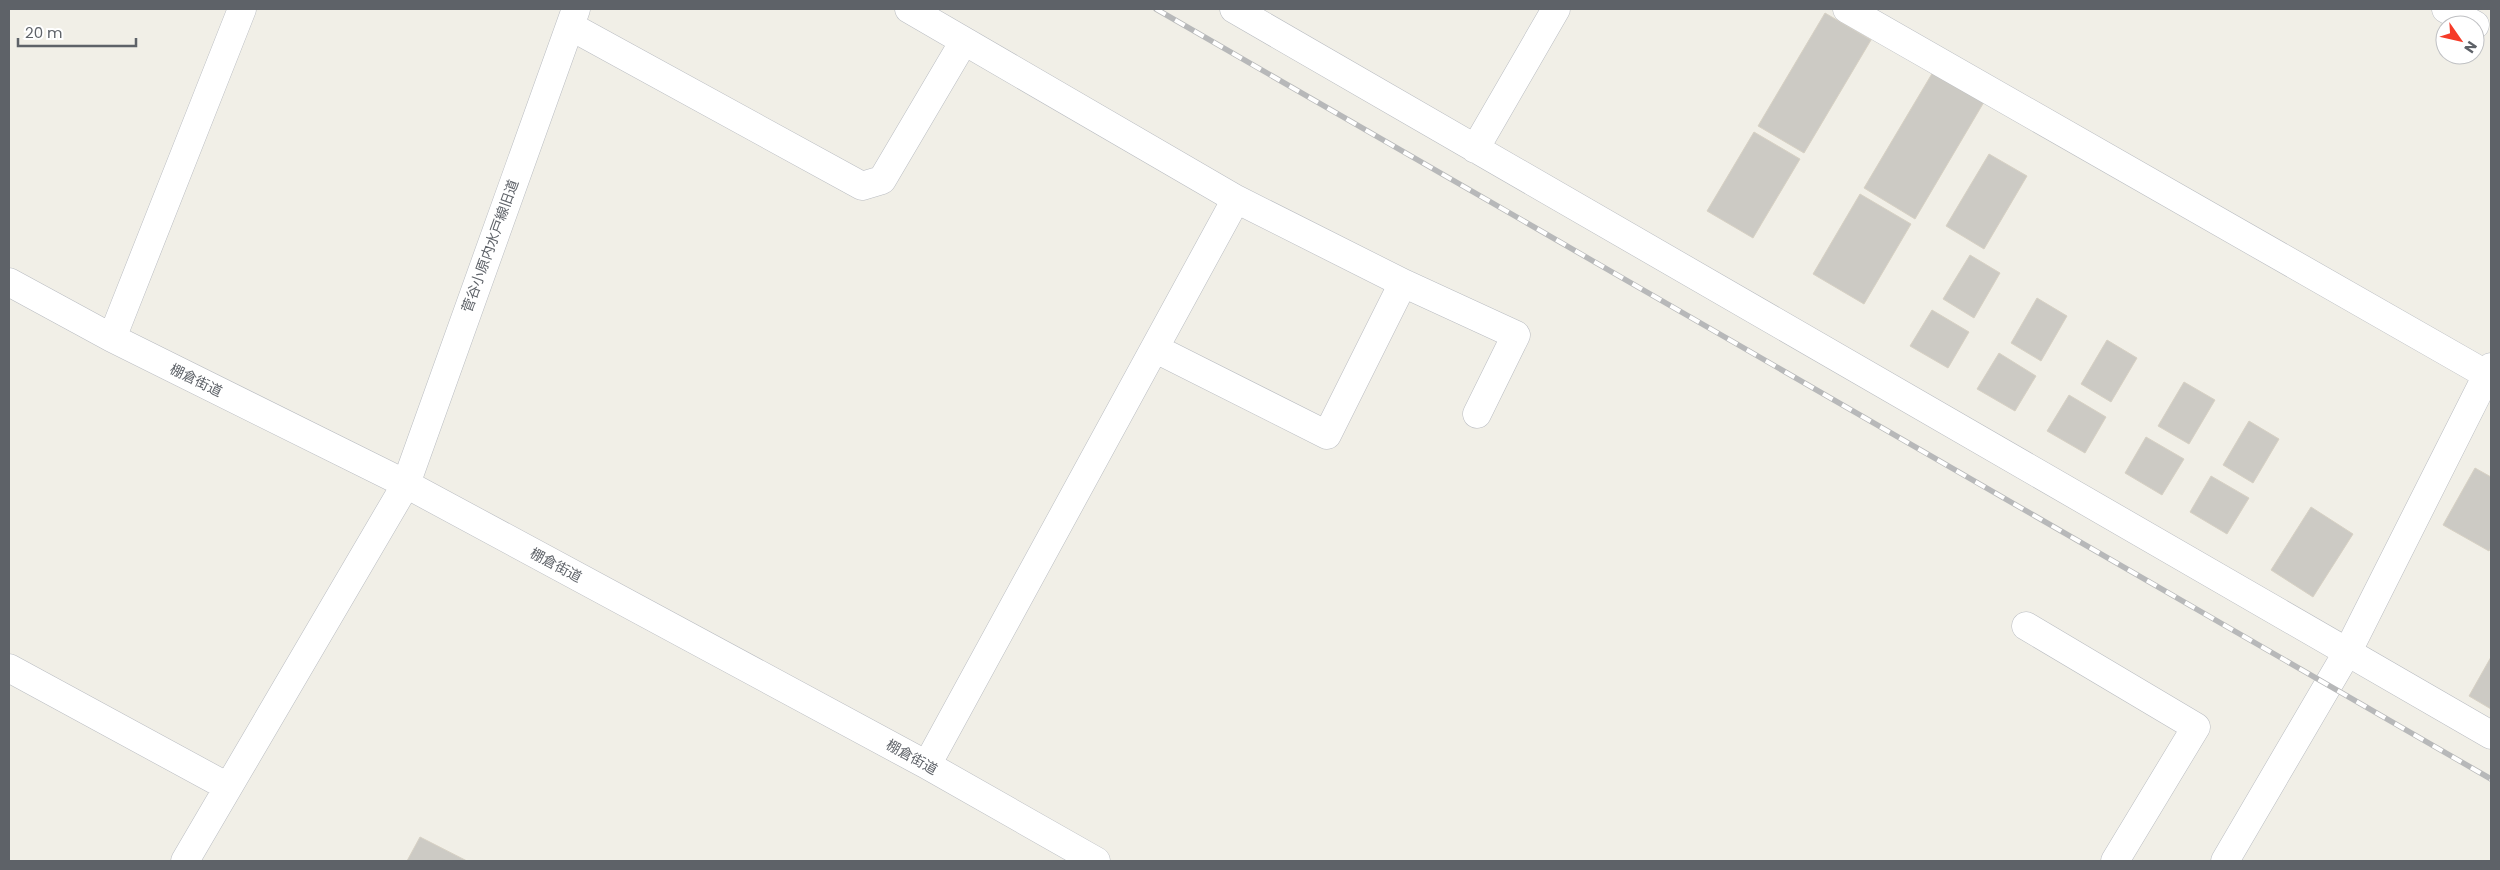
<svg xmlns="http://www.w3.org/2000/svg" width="2500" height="870" font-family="Poppins,'Noto Sans JP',sans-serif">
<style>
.building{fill:#cccac4;stroke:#d7d1c4}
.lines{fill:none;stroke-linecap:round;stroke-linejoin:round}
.minor-casing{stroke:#b9bcc1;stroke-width:29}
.minor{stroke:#fff;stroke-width:28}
.rail-casing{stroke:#b7b8b9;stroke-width:5.5}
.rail{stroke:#fff;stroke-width:4;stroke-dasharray:11;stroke-linecap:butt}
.labels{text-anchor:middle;stroke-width:4;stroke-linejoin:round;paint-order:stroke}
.street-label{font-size:14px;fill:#5e6268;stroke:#fff}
</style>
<rect width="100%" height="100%" fill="#f1efe7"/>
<!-- building -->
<path class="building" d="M 1825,13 L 1871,40 L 1804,153 L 1758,126 Z
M 1933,72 L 1984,102 L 1915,219 L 1864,188 Z
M 1754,132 L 1800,159 L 1753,238 L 1707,211 Z
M 1989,154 L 2027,176 L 1984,249 L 1946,226 Z
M 1860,194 L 1911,224 L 1864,304 L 1813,274 Z
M 1970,255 L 2000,273 L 1974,318 L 1943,299 Z
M 2037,298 L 2067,316 L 2041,361 L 2011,343 Z
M 1932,310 L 1969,332 L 1948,368 L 1910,346 Z
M 2107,340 L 2137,358 L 2111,402 L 2081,384 Z
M 1999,353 L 2036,376 L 2015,411 L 1977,389 Z
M 2184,382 L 2215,400 L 2189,444 L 2158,426 Z
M 2069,395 L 2106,417 L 2085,453 L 2047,431 Z
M 2249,421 L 2279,439 L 2253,483 L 2223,465 Z
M 2146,437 L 2184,459 L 2162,495 L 2125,473 Z
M 2475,468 L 2491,477 L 2491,547 L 2489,551 L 2443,525 Z
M 2211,476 L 2249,498 L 2227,534 L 2190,512 Z
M 2311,507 L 2353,534 L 2313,597 L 2271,570 Z
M 2491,657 L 2491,709 L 2469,696 Z
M 420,837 L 467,861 L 407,861 Z"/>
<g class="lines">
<defs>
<path id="minor" d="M 909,9 L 1236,199 L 1403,283 L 1327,435 L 1156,349
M 1234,9 L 2491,735
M 1847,9 L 2491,377
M 2446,9 L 2475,25
M 570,26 L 862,186 L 882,180 L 964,41
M 1475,149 L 1556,9
M 9,282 L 112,338 L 406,484 L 927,765 L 1096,861
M 1403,283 L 1516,335 L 1477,414
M 112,338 L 242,9
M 2026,626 L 2196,727 L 2115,861
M 9,668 L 228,787
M 927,765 L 1236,199
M 185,861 L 406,484 L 576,9
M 2225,861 L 2348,651 L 2491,367"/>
</defs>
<!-- minor casing -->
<use href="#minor" class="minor-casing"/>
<!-- minor -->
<use href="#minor" class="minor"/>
<defs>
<path id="rail" d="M 1156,9 L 2491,779"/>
</defs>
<!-- rail casing -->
<use href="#rail" class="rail-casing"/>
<!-- rail -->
<use href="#rail" class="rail"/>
</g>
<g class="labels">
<!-- street labels -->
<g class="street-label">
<text transform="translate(490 246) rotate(-70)" y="5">菅谷小原内水戸線旧道</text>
<text transform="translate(196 380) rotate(26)" y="5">棚倉街道</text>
<text transform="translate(556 565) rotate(28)" y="5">棚倉街道</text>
<text transform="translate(912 757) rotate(29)" y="5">棚倉街道</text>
</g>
</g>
<!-- border -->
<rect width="2500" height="870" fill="none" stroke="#5e6268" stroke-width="20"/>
<!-- north arrow -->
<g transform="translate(2460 40) rotate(124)"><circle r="24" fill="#ffffff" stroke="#bfc0c3"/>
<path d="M0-4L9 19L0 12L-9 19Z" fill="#f63b28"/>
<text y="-8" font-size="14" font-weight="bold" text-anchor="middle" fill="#5e6268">N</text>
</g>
<!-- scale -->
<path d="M18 38v8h118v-8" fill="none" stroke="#5e6268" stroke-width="2.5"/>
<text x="25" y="38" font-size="15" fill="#5e6268" stroke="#ffffff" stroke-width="4" paint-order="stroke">20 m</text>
</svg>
